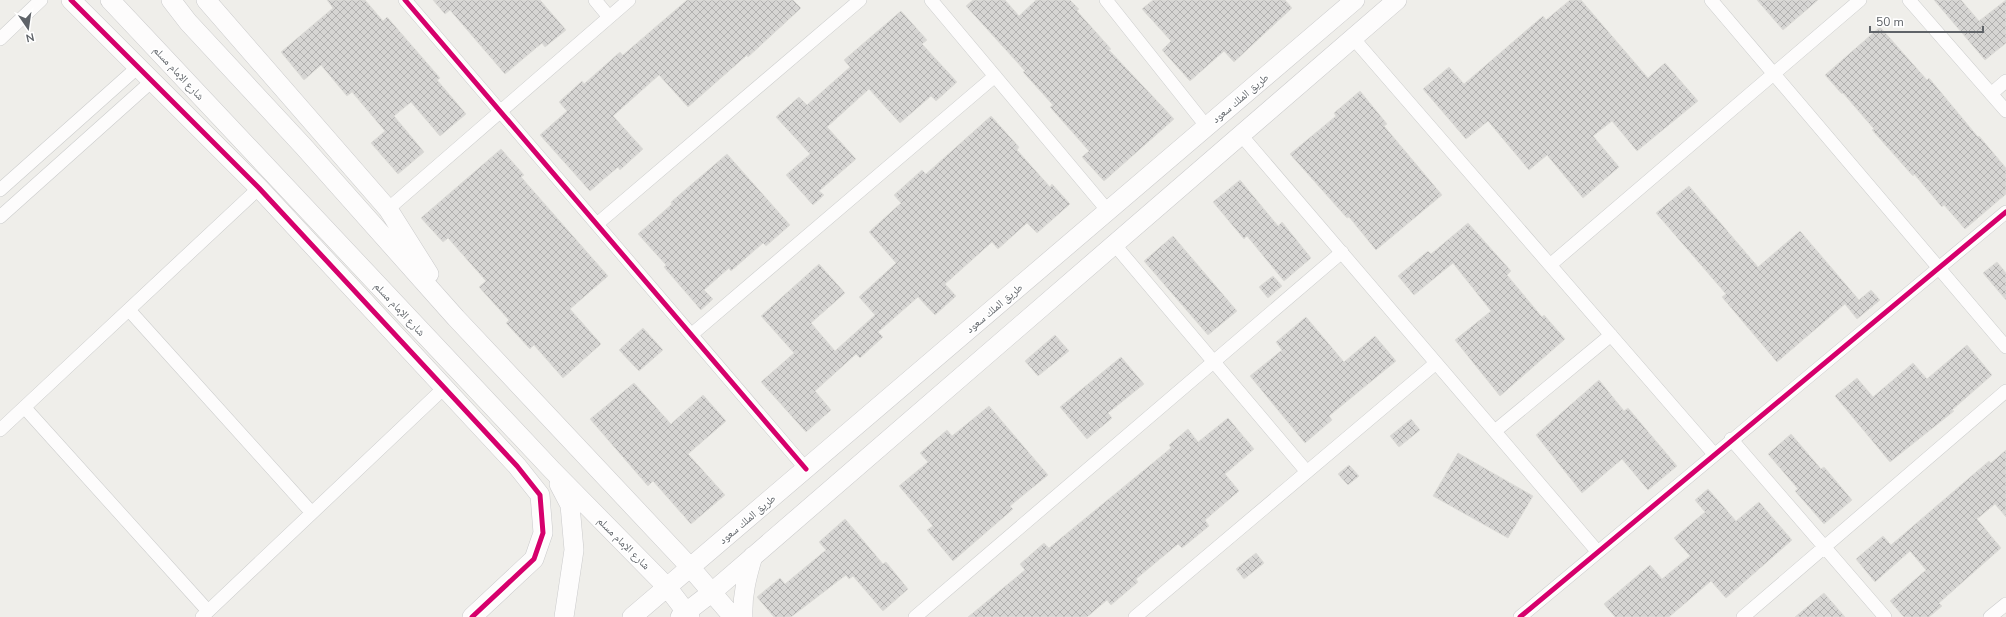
<svg xmlns="http://www.w3.org/2000/svg" width="2006" height="617" font-family="'Nunito Sans','Noto Naskh Arabic',sans-serif">
<style>
.building{fill:url(#building-cross-hatch);stroke:#deddd9}
.lines{fill:none;stroke-linecap:round;stroke-linejoin:round}
.street-casing{stroke:#cbcccc;stroke-width:14}
.secondary-casing{stroke:#cacacb;stroke-width:20}
.street{stroke:#fdfcfc;stroke-width:13}
.secondary{stroke:#fdfcfc;stroke-width:19}
.cycleway-casing{stroke:#fff;stroke-width:8}
.cycleway{stroke:#d6006c;stroke-width:5}
.labels{text-anchor:middle;stroke-width:3;stroke-linejoin:round;paint-order:stroke}
.street-label{font-size:11px;fill:#5f6368;stroke:#fff}
</style>
<defs>
<pattern id="building-cross-hatch" width="8" height="8" patternUnits="userSpaceOnUse"><rect width="8" height="8" fill="#d6d5d3"/><path d="M0 0l8 8M0 8l8-8" fill="none" stroke="#b1b0af"/></pattern>
</defs>
<rect width="100%" height="100%" fill="#efeeea"/>
<!-- building -->
<path class="building" d="M 327,0 L 365,0 L 383,21 L 387,17 L 440,78 L 437,80 L 466,114 L 440,136 L 411,102 L 394,116 L 424,152 L 398,174 L 371,143 L 385,131 L 352,92 L 347,96 L 321,65 L 304,80 L 281,52 L 333,8 Z
M 433,0 L 540,0 L 566,30 L 545,47 L 542,43 L 505,74 L 450,10 L 445,14 Z
M 687,0 L 793,0 L 801,8 L 748,57 L 747,55 L 688,107 L 659,75 L 613,116 L 643,149 L 620,170 L 618,167 L 590,191 L 540,135 L 567,111 L 559,102 L 582,81 L 584,84 L 620,52 L 623,55 Z
M 973,0 L 1005,0 L 1019,16 L 1036,0 L 1070,0 L 1079,9 L 1077,11 L 1111,49 L 1109,50 L 1174,119 L 1104,181 L 1082,157 L 1089,151 L 1050,107 L 1053,105 L 1023,72 L 1025,71 L 966,6 Z
M 1153,0 L 1285,0 L 1292,8 L 1234,62 L 1224,51 L 1190,81 L 1162,50 L 1171,41 L 1142,9 Z
M 1570,0 L 1581,0 L 1648,78 L 1665,63 L 1698,101 L 1637,151 L 1612,121 L 1593,136 L 1619,167 L 1583,198 L 1547,155 L 1529,170 L 1488,121 L 1466,139 L 1423,89 L 1449,67 L 1464,84 L 1543,16 L 1546,20 Z
M 1757,0 L 1818,0 L 1783,30 Z
M 1934,0 L 1961,0 L 1979,21 L 2006,0 L 2006,43 L 1985,60 Z
M 901,11 L 927,40 L 922,44 L 957,82 L 936,101 L 931,96 L 900,123 L 869,89 L 827,127 L 856,159 L 819,191 L 824,195 L 813,205 L 786,175 L 810,154 L 776,117 L 799,97 L 807,105 L 850,67 L 844,60 Z
M 1880,27 L 1927,80 L 1929,78 L 1978,137 L 1979,136 L 2006,168 L 2006,194 L 1965,229 L 1944,205 L 1942,207 L 1914,174 L 1913,176 L 1872,130 L 1874,129 L 1843,93 L 1842,94 L 1825,75 Z
M 1360,91 L 1387,124 L 1384,126 L 1442,195 L 1376,250 L 1349,217 L 1347,218 L 1290,154 L 1336,116 L 1334,113 Z
M 991,116 L 1019,147 L 1017,150 L 1050,187 L 1052,184 L 1070,204 L 1037,233 L 1027,223 L 998,249 L 992,242 L 945,284 L 956,296 L 935,315 L 918,297 L 878,332 L 883,337 L 860,358 L 856,354 L 815,391 L 831,410 L 806,432 L 761,382 L 794,353 L 761,316 L 819,264 L 845,293 L 811,323 L 835,351 L 875,315 L 859,297 L 896,263 L 869,232 L 901,203 L 894,195 L 922,170 L 926,174 Z
M 501,149 L 524,175 L 521,177 L 608,276 L 570,309 L 601,344 L 563,378 L 534,345 L 530,349 L 506,323 L 509,320 L 479,287 L 486,281 L 448,238 L 443,242 L 421,218 Z
M 727,154 L 790,225 L 766,246 L 763,243 L 731,271 L 729,268 L 704,290 L 713,299 L 701,310 L 664,267 L 666,265 L 638,234 L 672,204 L 671,202 Z
M 1240,180 L 1278,226 L 1282,222 L 1311,258 L 1284,281 L 1247,236 L 1244,239 L 1213,202 Z
M 1689,186 L 1758,267 L 1800,231 L 1859,300 L 1871,290 L 1880,300 L 1857,319 L 1845,304 L 1777,362 L 1722,297 L 1726,294 L 1656,213 Z
M 1468,223 L 1511,271 L 1507,275 L 1542,317 L 1544,315 L 1565,339 L 1500,396 L 1455,340 L 1491,311 L 1453,263 L 1414,295 L 1398,276 L 1428,251 L 1431,254 Z
M 1173,236 L 1237,311 L 1208,335 L 1144,261 Z
M 1997,262 L 2006,273 L 2006,300 L 1983,273 Z
M 1273,276 L 1282,286 L 1268,298 L 1259,287 Z
M 1306,317 L 1344,362 L 1375,336 L 1396,361 L 1329,416 L 1332,420 L 1305,443 L 1250,376 L 1282,350 L 1276,342 Z
M 643,328 L 663,350 L 639,371 L 619,350 Z
M 1055,335 L 1069,351 L 1038,376 L 1025,361 Z
M 1967,345 L 1992,375 L 1952,410 L 1954,411 L 1890,462 L 1835,396 L 1857,378 L 1873,397 L 1913,363 L 1927,379 Z
M 1121,357 L 1144,384 L 1108,413 L 1112,418 L 1087,439 L 1060,407 Z
M 1599,380 L 1624,411 L 1628,408 L 1677,466 L 1648,490 L 1622,459 L 1582,493 L 1536,435 Z
M 634,383 L 671,424 L 703,395 L 726,421 L 688,454 L 725,495 L 691,524 L 653,481 L 648,486 L 590,419 Z
M 989,406 L 1048,475 L 1010,506 L 1013,509 L 953,561 L 927,530 L 933,526 L 899,486 L 928,462 L 920,453 L 947,430 L 952,436 Z
M 1228,418 L 1254,449 L 1225,474 L 1239,491 L 1205,520 L 1209,526 L 1182,548 L 1178,544 L 1136,579 L 1138,582 L 1111,605 L 1107,600 L 1087,617 L 968,617 L 1025,570 L 1020,564 L 1044,543 L 1049,548 L 1171,448 L 1169,445 L 1188,429 L 1198,442 Z
M 1411,419 L 1420,430 L 1399,447 L 1390,436 Z
M 1791,434 L 1821,469 L 1824,467 L 1852,500 L 1824,524 L 1795,491 L 1798,489 L 1768,454 Z
M 2006,450 L 2006,517 L 1995,504 L 1977,519 L 2001,548 L 1939,603 L 1942,606 L 1929,617 L 1904,617 L 1890,601 L 1926,570 L 1910,551 L 1875,582 L 1856,559 L 1883,536 L 1891,545 L 1989,461 L 1991,463 Z
M 1458,453 L 1533,496 L 1508,538 L 1433,496 Z
M 1349,465 L 1359,476 L 1348,485 L 1338,474 Z
M 1708,489 L 1736,521 L 1759,502 L 1792,540 L 1726,598 L 1711,581 L 1669,617 L 1615,617 L 1604,604 L 1650,565 L 1662,579 L 1690,556 L 1674,538 L 1705,512 L 1695,500 Z
M 845,519 L 883,564 L 886,562 L 908,589 L 883,611 L 853,576 L 849,579 L 846,575 L 791,617 L 774,617 L 757,597 L 780,578 L 785,584 L 826,550 L 819,542 Z
M 1256,553 L 1264,563 L 1244,579 L 1236,569 Z
M 1824,593 L 1845,617 L 1795,617 Z"/>
<g class="lines">
<defs>
<path id="street" d="M 405,0 L 806,469
M 595,0 L 609,17
M 931,0 L 1108,211
M 1106,0 L 1207,127
M 1711,0 L 2006,347
M 1909,0 L 2006,111
M 1353,38 L 1714,454
M 0,39 L 41,0
M 1991,94 L 2006,81
M 1241,135 L 1597,551
M 0,190 L 138,67
M 388,209 L 629,0
M 0,217 L 152,81
M 597,224 L 860,0
M 1114,244 L 1307,472
M 1550,265 L 1860,0
M 129,310 L 312,513
M 691,335 L 995,76
M 25,408 L 208,611
M 0,430 L 259,188
M 1495,431 L 1611,335
M 1731,439 L 1885,617
M 202,617 L 444,388
M 915,617 L 1342,252
M 1135,617 L 1436,363
M 1520,617 L 2006,212
M 1743,617 L 2006,391
M 1990,617 L 2006,604"/>
<path id="secondary" d="M 71,0 L 259,188 L 517,466 L 540,495 L 543,533 L 534,559 L 472,617
M 110,0 L 552,470 L 667,587 L 690,617
M 171,0 L 188,22 L 304,147 L 456,318 L 690,567 L 733,617
M 206,0 L 388,209 L 429,274
M 559,484 L 570,505 L 574,550 L 564,617
M 632,617 L 1355,0
M 680,617 L 711,593 L 1397,0
M 743,617 C 742,595 747,576 753,556"/>
</defs>
<!-- street casing -->
<use href="#street" class="street-casing"/>
<!-- secondary casing -->
<use href="#secondary" class="secondary-casing"/>
<!-- street -->
<use href="#street" class="street"/>
<!-- secondary -->
<use href="#secondary" class="secondary"/>
<defs>
<path id="cycleway" d="M 71,0 L 259,188 L 517,466 L 540,495 L 543,533 L 534,559 L 472,617
M 405,0 L 806,469
M 1520,617 L 2006,212"/>
</defs>
<!-- cycleway casing -->
<use href="#cycleway" class="cycleway-casing"/>
<!-- cycleway -->
<use href="#cycleway" class="cycleway"/>
</g>
<g class="labels">
<!-- street labels -->
<g class="street-label">
<text transform="translate(179 73) rotate(47)" y="4">شارع الإمام مسلم</text>
<text transform="translate(1240 98) rotate(-40)" y="4">طريق الملك سعود</text>
<text transform="translate(994 308) rotate(-40)" y="4">طريق الملك سعود</text>
<text transform="translate(400 309) rotate(47)" y="4">شارع الإمام مسلم</text>
<text transform="translate(747 519) rotate(-40)" y="4">طريق الملك سعود</text>
<text transform="translate(624 543) rotate(45)" y="4">شارع الإمام مسلم</text>
</g>
</g>
<!-- north arrow -->
<g transform="translate(28 28) rotate(167)" stroke="#ffffff" stroke-width="3" paint-order="stroke">
<path d="M0-3L7 15L0 10L-7 15Z" fill="#5f6368"/>
<text y="-6" font-size="11" font-weight="bold" text-anchor="middle" fill="#5f6368">N</text>
</g>
<!-- scale -->
<path d="M1870 26v6h113v-6" fill="none" stroke="#5f6368" stroke-width="2"/>
<text x="1876" y="26" font-size="12" fill="#5f6368" stroke="#ffffff" stroke-width="3" paint-order="stroke">50 m</text>
</svg>
